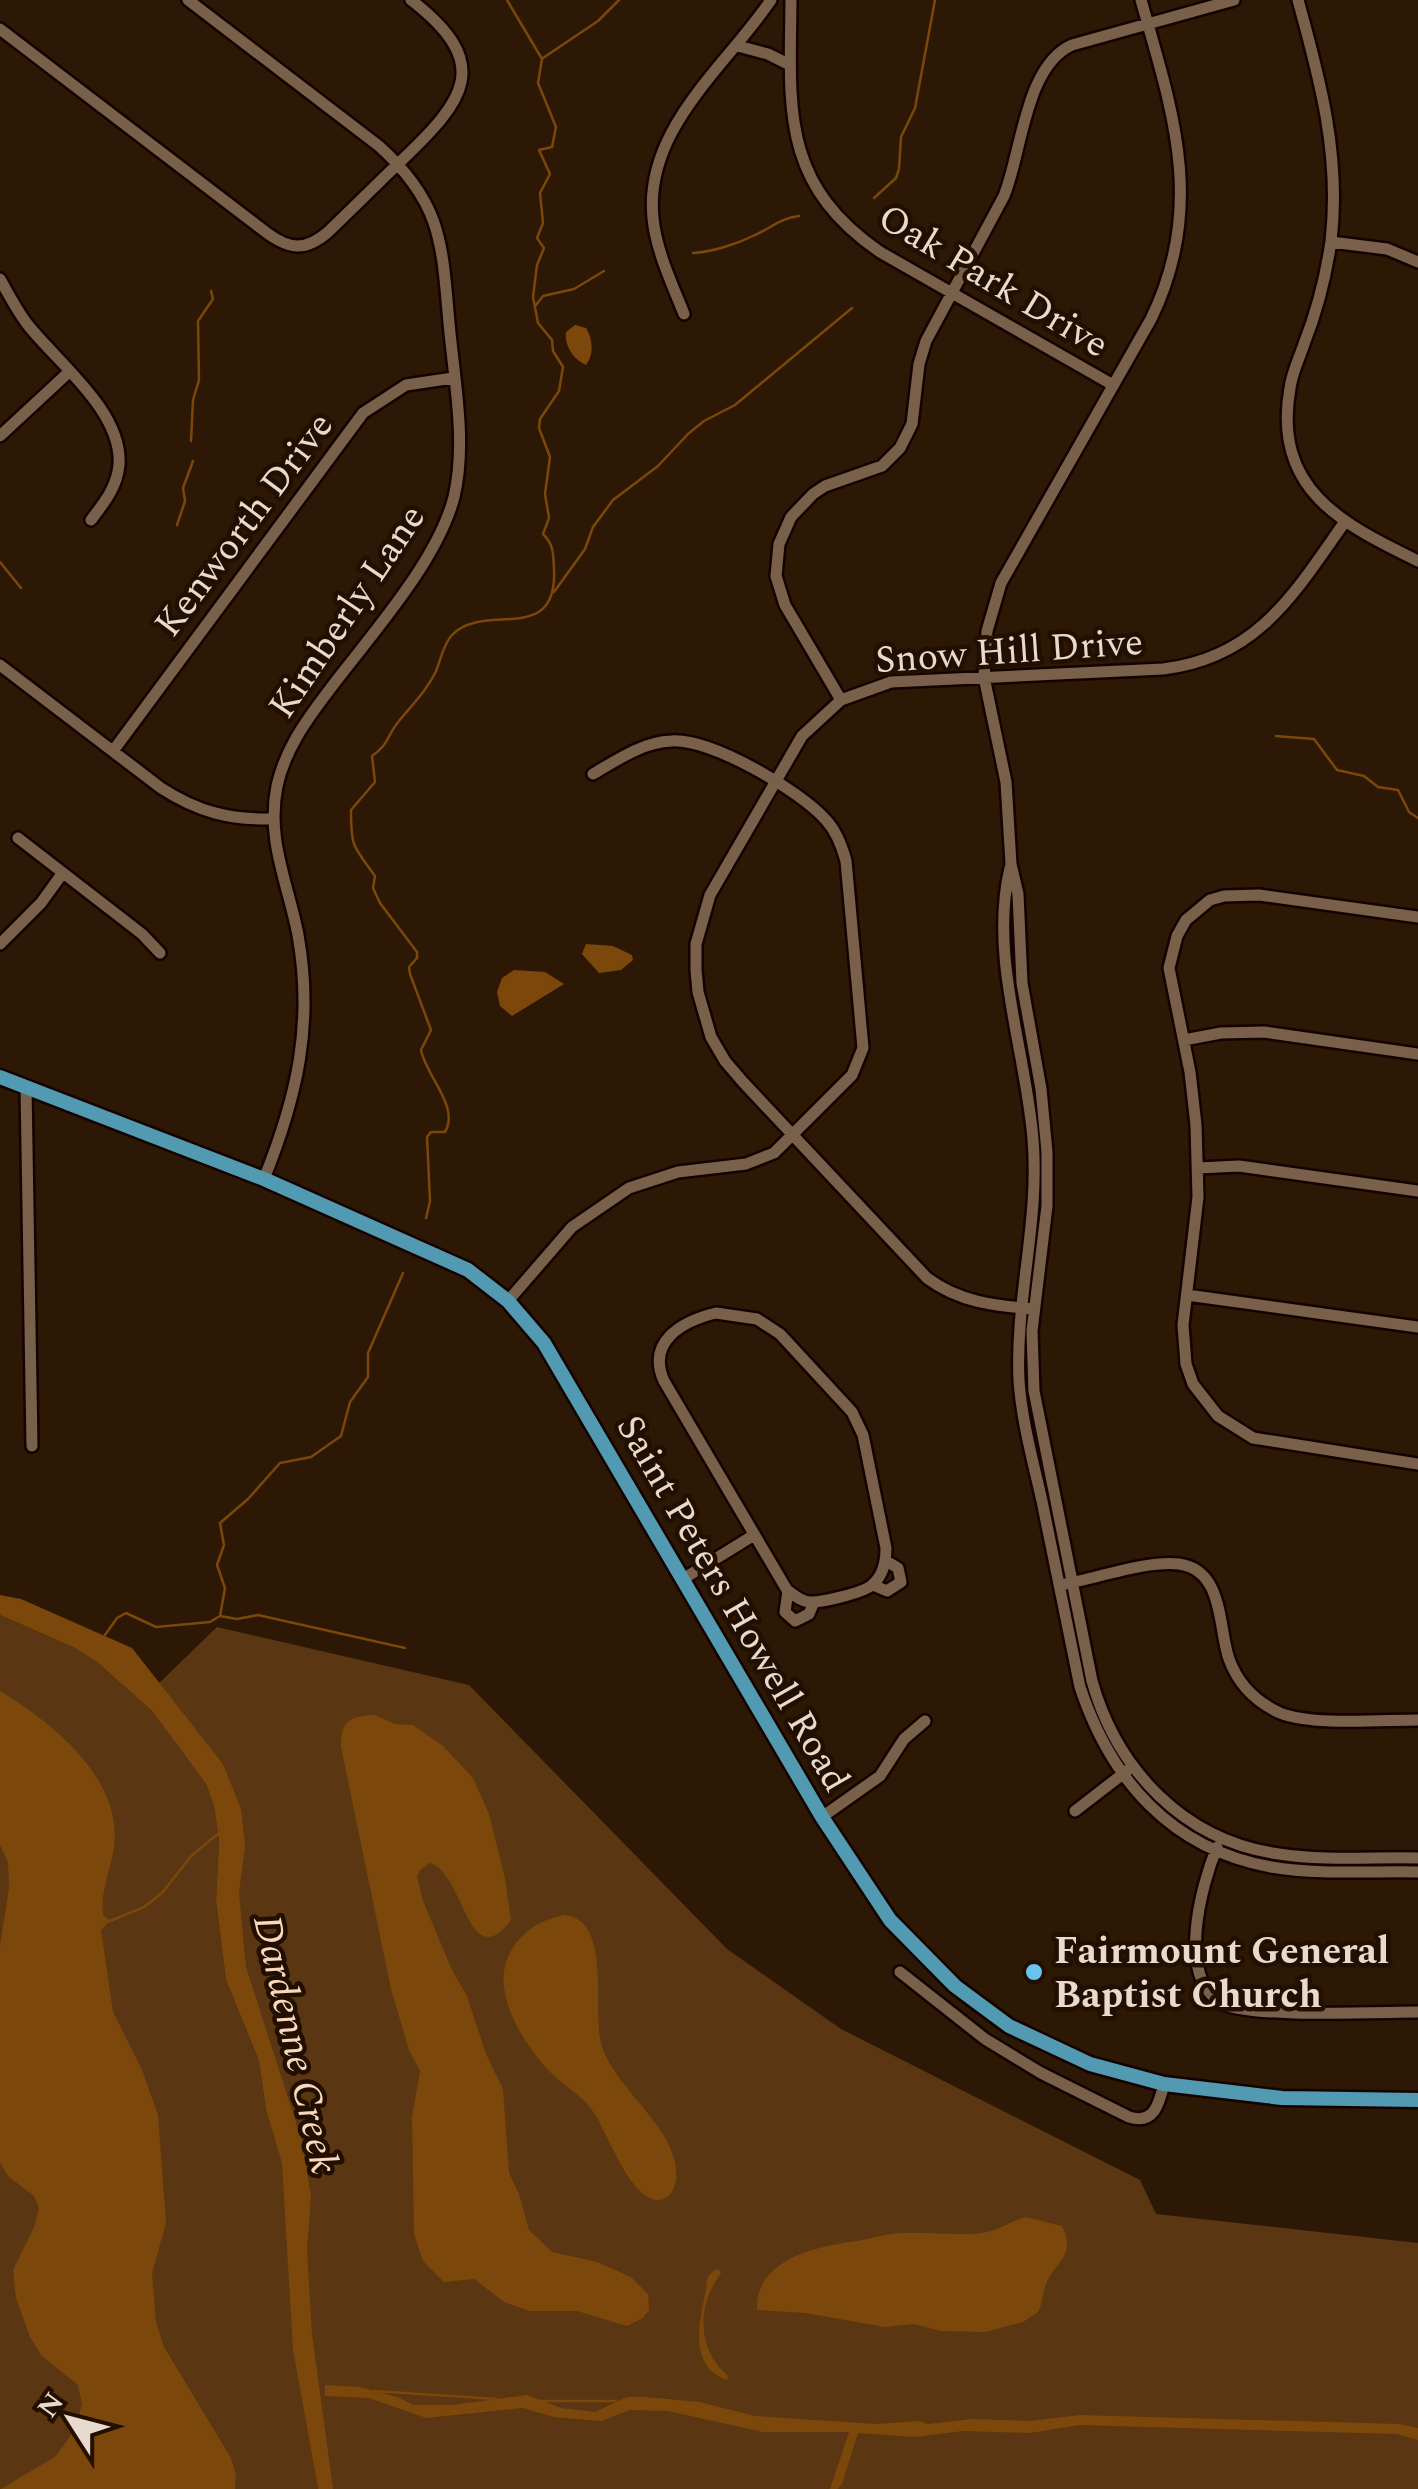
<svg xmlns="http://www.w3.org/2000/svg" width="1418" height="2489" font-family="Spectral,serif">
<style>
.green{fill:#5a3612}
.water{fill:#7c470a}
.lines{fill:none;stroke-linecap:round;stroke-linejoin:round}
.stream{stroke:#7c470a;stroke-width:2.5}
.minor-casing{stroke:#140300;stroke-width:16}
.major-casing{stroke:#140300;stroke-width:19}
.minor{stroke:#79604b;stroke-width:11}
.major{stroke:#519ab2;stroke-width:14}
.poi-dot{fill:#66c4ef;stroke:#220f00;stroke-width:4}
.labels{text-anchor:middle;stroke-width:9;stroke-linejoin:round;paint-order:stroke}
.street-label{font-size:38px;fill:#e8dace;stroke:#220f00}
.poi-label{font-size:38px;font-weight:bold;fill:#e8dace;stroke:#220f00;text-anchor:start}
.water-label{font-size:40px;font-style:italic;fill:#f9d9bd;stroke:#220f00}
</style>
<rect width="100%" height="100%" fill="#2c1805"/>
<!-- green -->
<path class="green" d="M 0,1615 L 75,1648 L 97,1662 L 152,1711 L 206,1784 L 214,1806 L 219,1841 L 216,1900 L 226,1980 L 259,2061 L 266,2110 L 278,2149 L 233,1932 L 221,1797 L 155,1687 L 217,1627 L 469,1685 L 727,1949 L 841,2029 L 1140,2180 L 1156,2214 L 1418,2243 L 1418,2489 L 325,2489 L 297,2361 L 318,2489 L 0,2489 Z"/>
<!-- water -->
<path class="water" d="M 575,325 L 586,328 C 593,339 594,355 586,365 C 574,360 564,346 566,332 Z
M 586,944 L 613,946 L 632,955 L 633,960 L 621,970 L 599,973 L 582,954 Z
M 514,970 L 545,972 L 564,984 L 512,1016 L 500,1006 L 497,992 L 502,978 Z
M 0,1595 L 21,1599 L 132,1648 L 223,1764 L 241,1809 L 245,1846 L 239,1893 L 246,1967 L 302,2141 L 311,2196 L 307,2250 L 312,2334 L 333,2489 L 318,2489 L 293,2349 L 282,2163 L 266,2110 L 259,2061 L 226,1980 L 216,1900 L 219,1841 L 214,1806 L 206,1784 L 152,1711 L 97,1662 L 75,1648 L 0,1615 Z
M 0,1691 C 51,1722 123,1778 114,1847 C 111,1870 100,1891 103,1915 L 110,1921 L 101,1930 L 113,2012 L 142,2070 L 158,2115 L 166,2223 L 152,2273 L 156,2322 L 164,2347 L 231,2458 L 236,2475 L 235,2489 L 1,2489 L 56,2456 L 75,2429 L 82,2404 L 78,2385 L 41,2355 L 30,2337 L 16,2298 L 13,2270 L 35,2225 L 39,2207 L 34,2196 L 9,2177 L 0,2163 L 0,1946 L 9,1888 L 8,1862 L 0,1845 Z
M 375,1715 L 395,1724 L 413,1725 L 443,1746 L 473,1778 L 489,1814 L 505,1878 L 511,1920 C 468,1978 464,1870 429,1863 L 420,1870 L 417,1876 L 423,1901 L 452,1970 L 467,1996 L 486,2054 L 503,2089 L 509,2173 L 519,2194 L 529,2230 L 552,2252 L 597,2262 L 631,2277 L 648,2294 L 649,2310 L 643,2318 L 627,2326 L 577,2311 L 530,2311 L 504,2302 L 474,2279 L 444,2282 L 423,2261 L 414,2234 L 412,2117 L 420,2071 L 409,2050 L 391,1989 L 341,1747 C 341,1720 350,1716 375,1715 Z
M 564,1915 C 613,1919 592,2010 601,2043 C 614,2091 682,2129 676,2181 C 674,2194 663,2205 650,2198 C 625,2187 608,2133 592,2110 C 580,2093 561,2084 547,2069 C 520,2038 486,1985 514,1946 C 527,1928 542,1920 564,1915 Z
M 1026,2217 L 1062,2226 C 1078,2256 1052,2264 1045,2287 C 1042,2296 1043,2303 1038,2312 L 1023,2322 L 986,2332 L 941,2331 L 914,2324 L 885,2327 L 805,2313 L 757,2310 C 755,2258 819,2246 857,2241 C 873,2238 888,2233 904,2233 C 930,2232 956,2236 982,2233 C 999,2231 1010,2221 1026,2217 Z
M 715,2270 L 719,2269 L 721,2273 C 696,2307 697,2349 728,2376 L 727,2380 C 687,2366 700,2320 706,2289 C 707,2279 706,2276 715,2270 Z
M 325,2385 L 359,2387 L 398,2397 L 413,2405 L 452,2405 L 527,2395 L 561,2408 L 595,2412 L 627,2397 L 646,2397 L 699,2402 L 755,2416 L 877,2424 L 919,2421 L 928,2424 L 972,2419 L 1030,2421 L 1080,2415 L 1399,2424 L 1418,2428 L 1418,2440 L 1397,2434 L 1080,2425 L 1030,2433 L 963,2431 L 915,2437 L 858,2433 L 842,2484 L 838,2489 L 830,2489 L 849,2432 L 763,2432 L 668,2411 L 630,2410 L 601,2421 L 554,2417 L 523,2408 L 426,2418 L 369,2398 L 325,2396 Z"/>
<g class="lines">
<!-- stream -->
<path class="stream" d="M 543,58 L 598,21 L 619,0
M 874,198 L 896,178 L 899,169 L 901,137 L 915,108 L 935,0
M 693,253 C 712,252 737,244 755,235 C 771,228 781,218 799,216
M 536,305 L 543,296 L 574,289 L 604,271
M 191,441 L 193,400 L 199,380 L 198,321 L 213,299 L 211,291
M 177,525 L 185,501 L 183,488 L 193,461
M 0,562 L 21,588
M 554,592 L 585,549 L 593,527 L 613,500 L 658,466 L 688,434 L 704,421 L 735,405 L 852,308
M 1276,736 L 1314,739 L 1337,770 L 1364,776 L 1378,787 L 1398,790 L 1409,812 L 1418,818
M 426,1218 L 430,1201 L 427,1137 L 431,1132 L 445,1132 C 460,1107 426,1076 421,1050 L 431,1030 L 410,974 L 409,967 L 417,958 L 417,952 L 380,903 L 373,888 L 375,876 C 354,846 351,850 351,810 L 375,782 L 372,756 C 389,745 387,735 399,721 C 412,705 427,690 436,671 C 441,659 443,645 452,635 C 484,601 558,647 554,569 C 553,553 554,545 543,534 L 549,518 L 545,494 L 550,457 L 539,428 L 540,419 L 559,391 L 563,367 L 553,351 L 552,340 L 538,323 L 533,297 L 537,265 L 544,248 L 537,238 L 543,223 L 540,193 L 550,174 L 539,150 L 552,147 L 556,127 L 538,83 L 542,59 L 507,0
M 220,1616 L 225,1588 L 217,1565 L 224,1545 L 220,1523 L 248,1499 L 280,1463 L 311,1457 L 341,1436 L 350,1402 L 368,1377 L 368,1353 L 403,1273
M 105,1635 L 117,1618 L 126,1613 L 156,1627 L 210,1622 L 220,1616 L 237,1619 L 258,1615 L 405,1648
M 110,1921 L 144,1907 L 162,1893 L 191,1856 L 219,1833
M 374,2391 L 496,2399
M 539,2401 L 616,2401"/>
<defs>
<path id="minor" d="M 188,0 L 379,146 C 442,203 442,243 449,323 C 454,379 467,442 454,497 C 437,563 368,638 327,693 C 305,722 285,750 277,786 C 266,840 288,883 298,935 C 314,1024 297,1097 264,1179
M 791,0 C 790,108 780,183 880,252 L 1113,385
M 1141,0 C 1173,112 1206,207 1151,319 L 1001,583 L 987,631 L 984,677 L 1006,782 L 1011,864 L 1018,894 L 1022,983 L 1041,1089 L 1047,1152 L 1047,1206 L 1032,1331 L 1034,1391 L 1092,1681 C 1117,1770 1184,1841 1279,1854 C 1324,1861 1372,1857 1418,1858
M 1298,0 C 1320,79 1341,157 1331,241 C 1326,276 1317,311 1304,344 C 1299,359 1292,373 1290,388 C 1272,489 1342,524 1418,561
M 0,29 L 267,233 C 290,250 306,251 328,232 C 352,209 376,185 401,161 C 465,100 494,64 411,0
M 738,46 L 768,54 L 790,65
M 1331,242 L 1387,249 L 1418,262
M 0,279 C 9,295 17,311 28,325 C 58,363 123,412 119,465 C 117,487 104,503 91,520
M 684,314 C 673,286 659,257 654,226 C 639,133 724,69 771,0
M 0,436 L 70,371
M 0,665 L 161,788 C 198,812 230,820 273,819
M 841,700 L 785,605 L 776,576 L 779,544 L 791,517 L 813,494 L 825,486 L 882,466 L 900,448 L 912,424 L 919,364 L 926,341 L 1004,196 C 1022,152 1025,66 1072,45 L 1234,0
M 113,751 L 363,413 L 406,385 L 453,378
M 18,838 L 142,934 L 160,953
M 1010,868 C 989,956 1026,1051 1033,1139 C 1040,1221 1015,1300 1019,1381 C 1022,1422 1033,1461 1042,1501 C 1055,1563 1067,1625 1080,1687 C 1111,1780 1171,1849 1271,1867 C 1319,1875 1370,1871 1418,1872
M 1418,917 L 1259,895 L 1224,896 L 1210,900 L 1186,920 L 1177,936 L 1169,968 L 1190,1072 L 1196,1125 L 1198,1197 L 1183,1325 L 1186,1364 L 1193,1384 L 1218,1416 L 1253,1438 L 1418,1464
M 0,944 L 41,903 L 62,874
M 1184,1040 L 1221,1033 L 1264,1032 L 1418,1054
M 26,1088 L 32,1446
M 1198,1168 L 1239,1166 L 1418,1191
M 1187,1295 L 1418,1327
M 508,1301 L 572,1227 L 629,1188 L 678,1172 L 746,1164 L 774,1153 L 852,1075 L 863,1048 L 846,861 C 842,846 837,832 826,820 C 799,790 711,738 671,741 C 643,742 617,760 593,774
M 1034,1309 C 995,1306 959,1302 927,1278 L 743,1082 L 725,1061 L 711,1037 L 698,992 L 696,970 L 696,944 L 710,895 L 802,736 L 841,700 L 891,682 L 1163,669 C 1257,658 1294,594 1344,523
M 716,1313 L 757,1319 L 780,1334 L 852,1412 L 863,1435 L 886,1548 C 886,1562 883,1576 872,1585 C 863,1593 820,1603 809,1602 C 800,1601 794,1595 787,1590 L 664,1381 C 646,1341 683,1321 716,1313 Z
M 683,1579 L 754,1535
M 1065,1584 C 1098,1578 1147,1560 1179,1564 C 1224,1570 1218,1627 1229,1659 C 1238,1684 1256,1702 1280,1713 C 1312,1726 1382,1720 1418,1720
M 873,1585 L 887,1591 L 901,1582 L 898,1568 L 886,1561
M 788,1591 L 785,1612 L 795,1621 L 809,1614 L 814,1602
M 1075,1811 L 1128,1770
M 822,1817 L 880,1776 L 904,1739 L 925,1721
M 1217,1847 C 1201,1886 1175,1980 1224,2004 C 1251,2018 1380,2012 1418,2012
M 900,1972 L 985,2039 L 1041,2073 L 1129,2117 C 1154,2125 1159,2104 1164,2084"/>
<path id="major" d="M 0,1077 L 264,1179 L 468,1270 L 508,1301 L 544,1343 L 822,1817 L 890,1920 L 955,1986 L 1009,2026 L 1090,2064 L 1164,2084 L 1282,2098 L 1418,2100"/>
</defs>
<!-- minor casing -->
<use href="#minor" class="minor-casing"/>
<!-- major casing -->
<use href="#major" class="major-casing"/>
<!-- minor -->
<use href="#minor" class="minor"/>
<!-- major -->
<use href="#major" class="major"/>
</g>
<!-- markers -->
<circle class="poi-dot" cx="1034" cy="1972" r="10"/>
<g class="labels">
<!-- street labels -->
<g class="street-label">
<text transform="translate(994 280) rotate(31)" y="13">Oak Park Drive</text>
<text transform="translate(243 524) rotate(-53)" y="13">Kenworth Drive</text>
<text transform="translate(346 611) rotate(-56)" y="13">Kimberly Lane</text>
<text transform="translate(1009 650) rotate(-4)" y="13">Snow Hill Drive</text>
<text transform="translate(734 1603) rotate(60)" y="13">Saint Peters Howell Road</text>
</g>
<!-- poi labels -->
<g class="poi-label">
<text x="1054" y="1963">Fairmount General<tspan x="1054" dy="44">Baptist Church</tspan></text>
</g>
<!-- water labels -->
<g class="water-label">
<text transform="translate(297 2044) rotate(77)" y="14">Dardenne Creek</text>
</g>
</g>
<!-- north arrow -->
<g transform="translate(70 2419) rotate(306)" stroke="#220f00" stroke-width="8" paint-order="stroke">
<path d="M0-8L18 38L0 25L-18 38Z" fill="#e8dace"/>
<text y="-15" font-size="28" font-weight="bold" text-anchor="middle" fill="#e8dace">N</text>
</g>
</svg>
